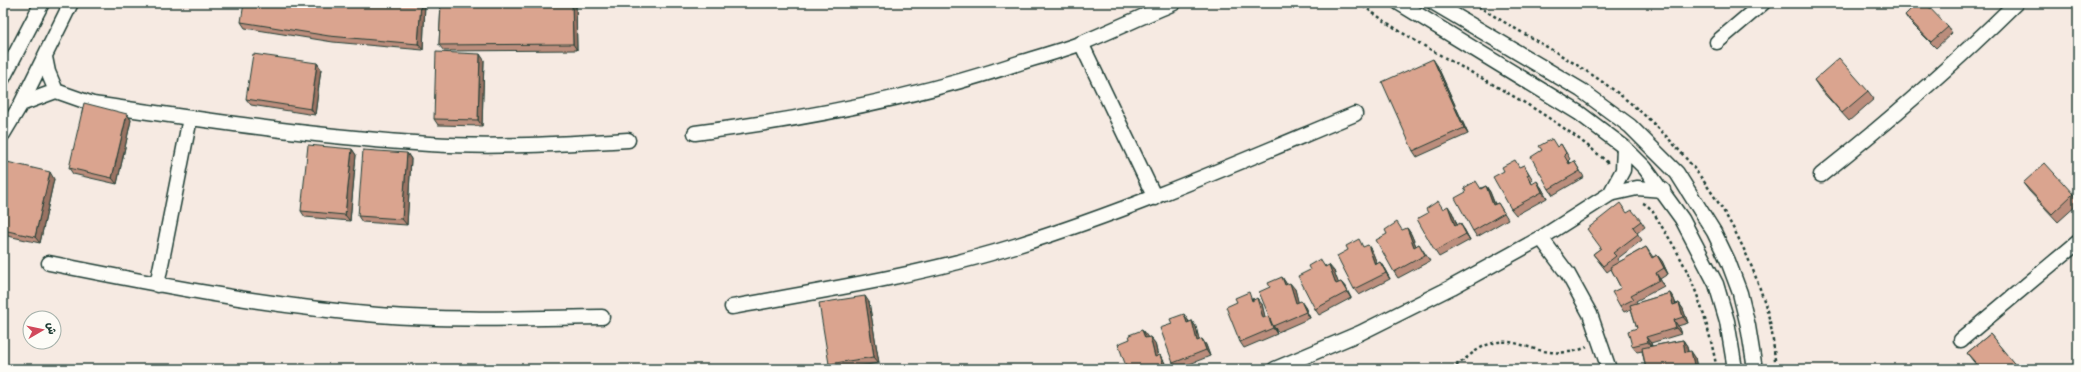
<svg xmlns="http://www.w3.org/2000/svg" width="2081" height="372" font-family="'Architects Daughter','Playpen Sans Arabic',sans-serif">
<style>
.lines{fill:none;stroke-linecap:round;stroke-linejoin:round}
.minor-casing{stroke:#1f3d34;stroke-width:17}
.path{stroke:#1f3d34;stroke-width:2.5;stroke-dasharray:3 3;stroke-linecap:butt}
.minor{stroke:#fdfcf7;stroke-width:14}
.wall{fill:#bb8d7b;stroke:#1f3d34}
.shaded-wall{fill:#997364;stroke:#1f3d34}
.building{fill:#daa48f;stroke:#1f3d34}
</style>
<rect width="100%" height="100%" fill="#f6eae2"/>
<filter id="ink" filterUnits="userSpaceOnUse"><feTurbulence type="fractalNoise" baseFrequency=".025" numOctaves="2"/><feDisplacementMap in="SourceGraphic" scale="8" xChannelSelector="R" yChannelSelector="G"/><feConvolveMatrix kernelMatrix="1 2 1 2 8 2 1 2 1" color-interpolation-filters="sRGB"/></filter>
<g filter="url(#ink)">
<g class="lines">
<defs>
<path id="minor" d="M 1399,3 L 1579,113 L 1624,147 L 1645,168 L 1682,219 L 1716,284 L 1727,321 L 1735,369
M 1434,3 L 1581,90 L 1630,126 L 1677,173 L 1714,232 L 1728,261 L 1740,293 L 1748,326 L 1755,369
M 1717,42 L 1763,3
M 1081,43 L 1155,198
M 45,57 L 48,72 L 56,91 L 93,104 C 204,120 316,137 429,144 C 495,148 562,144 628,140
M 3,78 L 42,3
M 21,104 L 56,91
M 695,133 C 806,119 915,98 1022,62 C 1042,56 1063,50 1082,43 C 1113,30 1143,16 1174,3
M 3,134 L 21,104 L 71,3
M 1821,175 C 1889,121 1954,64 2016,3
M 1610,194 L 1623,170 L 1624,147
M 1541,238 L 1568,274 L 1590,314 L 1609,369
M 49,263 C 158,285 267,306 378,315 C 452,321 528,318 602,317
M 157,285 L 190,118
M 732,307 C 827,290 922,275 1015,246 C 1131,210 1242,161 1355,114
M 1961,340 L 2078,242
M 1275,369 L 1360,333 L 1452,287 L 1541,238 L 1610,194 L 1637,188 L 1663,190"/>
</defs>
<!-- minor casing -->
<use href="#minor" class="minor-casing"/>
<!-- path -->
<path class="path" d="M 1358,3 C 1377,15 1395,29 1414,40 C 1480,79 1550,111 1607,162 L 1608,165
M 1473,3 C 1520,33 1571,58 1615,91 C 1690,147 1745,228 1769,318 C 1773,334 1774,352 1776,369
M 1643,203 C 1652,207 1657,219 1662,227 C 1693,274 1706,314 1717,369
M 1451,369 C 1465,361 1476,347 1493,343 C 1508,339 1521,345 1535,349 C 1552,354 1572,354 1587,347"/>
<!-- minor -->
<use href="#minor" class="minor"/>
</g>
<!-- wall -->
<path class="wall" d="M 425,3 L 423,50 L 333,42 L 245,28 L 241,22 Z
M 441,3 L 576,3 L 577,50 L 444,51 L 439,45 Z
M 1905,15 L 1948,27 L 1952,33 L 1936,48 L 1909,21 Z
M 484,60 L 482,126 L 438,125 L 434,119 Z
M 317,63 L 321,69 L 315,115 L 251,105 L 246,99 Z
M 1437,65 L 1468,134 L 1417,157 L 1413,151 Z
M 1814,80 L 1868,91 L 1874,99 L 1849,121 L 1820,89 Z
M 127,114 L 131,120 L 117,184 L 73,174 L 69,168 Z
M 1561,144 L 1570,159 L 1568,161 L 1570,163 L 1574,161 L 1584,177 L 1553,195 L 1549,189 L 1542,150 L 1557,147 Z
M 352,149 L 356,155 L 350,221 L 305,217 L 301,211 Z
M 407,153 L 411,159 L 407,225 L 362,222 L 358,216 Z
M 1524,165 L 1533,180 L 1531,181 L 1532,184 L 1541,187 L 1547,198 L 1516,215 L 1511,209 L 1520,167 Z
M 3,179 L 54,179 L 40,243 L 3,235 Z
M 2023,183 L 2073,194 L 2078,201 L 2078,204 L 2058,222 L 2029,191 Z
M 1486,186 L 1490,192 L 1495,204 L 1498,203 L 1508,219 L 1477,237 L 1473,231 L 1481,188 Z
M 1443,209 L 1452,212 L 1457,225 L 1464,229 L 1470,240 L 1439,257 L 1435,251 Z
M 1627,213 L 1641,221 L 1645,227 L 1637,233 L 1642,240 L 1617,259 L 1619,262 L 1646,247 L 1653,257 L 1657,255 L 1662,261 L 1668,274 L 1660,279 L 1664,286 L 1636,301 L 1637,303 L 1670,293 L 1674,299 L 1676,304 L 1679,303 L 1683,309 L 1688,323 L 1678,326 L 1681,334 L 1651,343 L 1652,346 L 1683,340 L 1687,346 L 1688,351 L 1695,357 L 1697,369 L 1646,369 L 1642,351 L 1637,352 L 1632,346 L 1637,328 L 1631,309 L 1624,312 L 1620,306 L 1621,288 L 1611,269 L 1607,272 L 1593,254 L 1601,248 Z
M 1407,228 L 1411,234 L 1416,246 L 1419,244 L 1430,261 L 1398,278 L 1394,272 Z
M 1364,247 L 1372,251 L 1377,264 L 1380,262 L 1384,268 L 1390,279 L 1359,295 L 1354,289 Z
M 1325,265 L 1326,267 L 1334,271 L 1338,283 L 1341,282 L 1346,288 L 1351,298 L 1319,315 L 1315,309 Z
M 1282,277 L 1287,285 L 1295,289 L 1298,302 L 1305,307 L 1310,318 L 1278,332 L 1275,328 L 1277,334 L 1244,348 L 1240,342 L 1253,298 L 1254,300 L 1262,304 L 1265,318 L 1271,321 L 1270,287 Z
M 869,302 L 879,363 L 840,369 L 833,369 L 829,364 Z
M 1188,320 L 1189,322 L 1192,321 L 1196,327 L 1199,340 L 1202,339 L 1206,345 L 1210,356 L 1177,369 L 1173,363 Z
M 1142,330 L 1147,338 L 1150,337 L 1155,343 L 1158,356 L 1164,361 L 1167,369 L 1127,369 L 1130,339 Z
M 1990,334 L 2018,369 L 1980,369 L 1973,361 L 1967,353 Z"/>
<!-- shaded-wall -->
<path class="shaded-wall" d="M 421,3 L 425,3 L 423,50 L 418,44 Z
M 572,3 L 576,3 L 577,50 L 573,44 Z
M 480,54 L 484,60 L 482,126 L 478,120 Z
M 1433,59 L 1437,65 L 1468,134 L 1464,128 Z
M 317,63 L 321,69 L 315,115 L 311,109 Z
M 127,114 L 131,120 L 117,184 L 112,178 Z
M 352,149 L 356,155 L 350,221 L 345,215 Z
M 407,153 L 411,159 L 407,225 L 402,219 Z
M 50,172 L 54,179 L 40,243 L 35,237 Z
M 1537,181 L 1541,187 L 1547,198 L 1542,192 Z
M 1486,186 L 1490,192 L 1497,211 L 1493,205 Z
M 1448,206 L 1452,212 L 1460,232 L 1455,226 Z
M 1460,223 L 1464,229 L 1470,240 L 1466,234 Z
M 1407,228 L 1411,234 L 1419,253 L 1414,247 Z
M 1368,245 L 1372,251 L 1380,271 L 1375,265 Z
M 1657,255 L 1662,261 L 1668,274 L 1664,268 Z
M 1380,262 L 1384,268 L 1390,279 L 1386,273 Z
M 1329,265 L 1334,271 L 1341,290 L 1336,284 Z
M 1656,273 L 1660,279 L 1664,286 L 1659,280 Z
M 1282,277 L 1286,283 L 1290,291 L 1285,285 Z
M 1341,282 L 1346,288 L 1351,298 L 1347,292 Z
M 1290,283 L 1295,289 L 1300,309 L 1296,303 Z
M 1670,293 L 1674,299 L 1678,311 L 1673,305 Z
M 865,296 L 869,302 L 879,363 L 874,357 Z
M 1257,298 L 1262,304 L 1267,325 L 1263,318 Z
M 1301,301 L 1305,307 L 1310,318 L 1306,312 Z
M 1679,303 L 1683,309 L 1688,323 L 1683,317 Z
M 1184,314 L 1188,320 L 1191,329 L 1187,323 Z
M 1268,316 L 1272,322 L 1277,334 L 1273,328 Z
M 1674,320 L 1678,326 L 1681,334 L 1676,328 Z
M 1192,321 L 1196,327 L 1201,347 L 1197,341 Z
M 1142,330 L 1147,336 L 1150,344 L 1145,338 Z
M 1150,337 L 1155,343 L 1159,363 L 1155,357 Z
M 1646,337 L 1651,343 L 1652,348 L 1648,342 Z
M 1202,339 L 1206,345 L 1210,356 L 1206,350 Z
M 1683,340 L 1687,346 L 1689,358 L 1685,352 Z
M 1691,351 L 1695,357 L 1697,369 L 1696,369 L 1694,365 Z
M 1160,355 L 1164,361 L 1167,369 L 1166,369 L 1164,367 Z"/>
<!-- building -->
<path class="building" d="M 244,3 L 421,3 L 418,44 L 329,36 L 241,22 Z
M 441,3 L 572,3 L 573,44 L 439,45 Z
M 1917,3 L 1925,3 L 1948,27 L 1931,42 L 1905,15 Z
M 436,52 L 480,54 L 478,120 L 434,119 Z
M 253,54 L 317,63 L 311,109 L 246,99 Z
M 1839,58 L 1868,91 L 1842,113 L 1814,80 Z
M 1433,59 L 1464,128 L 1413,151 L 1382,82 Z
M 84,103 L 127,114 L 112,178 L 69,168 Z
M 1552,139 L 1557,147 L 1561,144 L 1566,153 L 1564,155 L 1569,164 L 1574,161 L 1580,171 L 1549,189 L 1531,157 L 1542,150 L 1539,146 Z
M 308,145 L 352,149 L 345,215 L 301,211 Z
M 363,150 L 407,153 L 402,219 L 358,216 Z
M 1515,160 L 1519,167 L 1524,165 L 1529,174 L 1527,175 L 1532,184 L 1537,181 L 1542,192 L 1511,209 L 1493,177 L 1504,171 L 1502,167 Z
M 7,162 L 50,172 L 35,237 L 3,230 L 3,179 Z
M 2045,163 L 2073,194 L 2052,214 L 2023,183 Z
M 1476,181 L 1481,189 L 1486,186 L 1493,205 L 1498,203 L 1504,213 L 1473,231 L 1455,198 L 1466,192 L 1464,188 Z
M 1438,201 L 1443,209 L 1448,206 L 1455,226 L 1460,223 L 1466,234 L 1435,251 L 1417,219 L 1428,213 L 1426,209 Z
M 1620,203 L 1627,213 L 1632,210 L 1641,221 L 1633,227 L 1638,234 L 1613,253 L 1616,256 L 1603,266 L 1593,254 L 1601,248 L 1587,229 Z
M 1397,222 L 1402,230 L 1407,228 L 1414,247 L 1419,244 L 1425,255 L 1394,272 L 1376,240 L 1387,234 L 1385,230 Z
M 1359,239 L 1363,247 L 1368,245 L 1375,265 L 1380,262 L 1386,273 L 1354,289 L 1337,256 L 1348,250 L 1346,246 Z
M 1646,247 L 1652,258 L 1657,255 L 1664,268 L 1656,273 L 1659,280 L 1631,295 L 1634,299 L 1620,306 L 1612,292 L 1621,288 L 1610,267 Z
M 1320,259 L 1325,267 L 1329,265 L 1336,284 L 1341,282 L 1347,292 L 1315,309 L 1298,276 L 1310,270 L 1308,266 Z
M 1282,277 L 1285,285 L 1290,283 L 1296,303 L 1301,301 L 1306,312 L 1273,326 L 1259,292 L 1270,287 L 1268,283 Z
M 1249,292 L 1252,301 L 1257,298 L 1263,318 L 1268,316 L 1273,328 L 1240,342 L 1226,307 L 1237,302 L 1235,298 Z
M 1670,293 L 1673,305 L 1679,303 L 1683,317 L 1674,320 L 1676,328 L 1646,337 L 1648,342 L 1632,346 L 1628,331 L 1637,328 L 1630,305 Z
M 865,296 L 874,357 L 829,364 L 819,303 Z
M 1184,314 L 1187,323 L 1192,321 L 1197,341 L 1202,339 L 1206,350 L 1173,363 L 1160,328 L 1172,324 L 1170,319 Z
M 1142,330 L 1145,338 L 1150,337 L 1155,357 L 1160,355 L 1164,367 L 1158,369 L 1127,369 L 1118,344 L 1130,339 L 1129,335 Z
M 1990,334 L 2017,367 L 2015,369 L 1981,369 L 1967,353 Z
M 1683,340 L 1685,352 L 1691,351 L 1694,365 L 1684,367 L 1684,369 L 1646,369 L 1642,348 Z"/>
</g>
<!-- margin -->
<rect width="2081" height="372" fill="none" stroke="#fdfcf7" stroke-width="16"/>
<rect x="8" y="8" width="2065" height="356" fill="none" stroke="#1f3d34" stroke-width="1.5" filter="url(#ink)"/>
<!-- north arrow -->
<g transform="translate(42 330) rotate(81)"><circle r="19" fill="#fdfcf7" stroke="#a4b0a9"/>
<path d="M0-3L7 15L0 10L-7 15Z" fill="#d1495b"/>
<text y="-6" font-size="11" font-weight="bold" text-anchor="middle" fill="#1f3d34">ش</text>
</g>
</svg>
